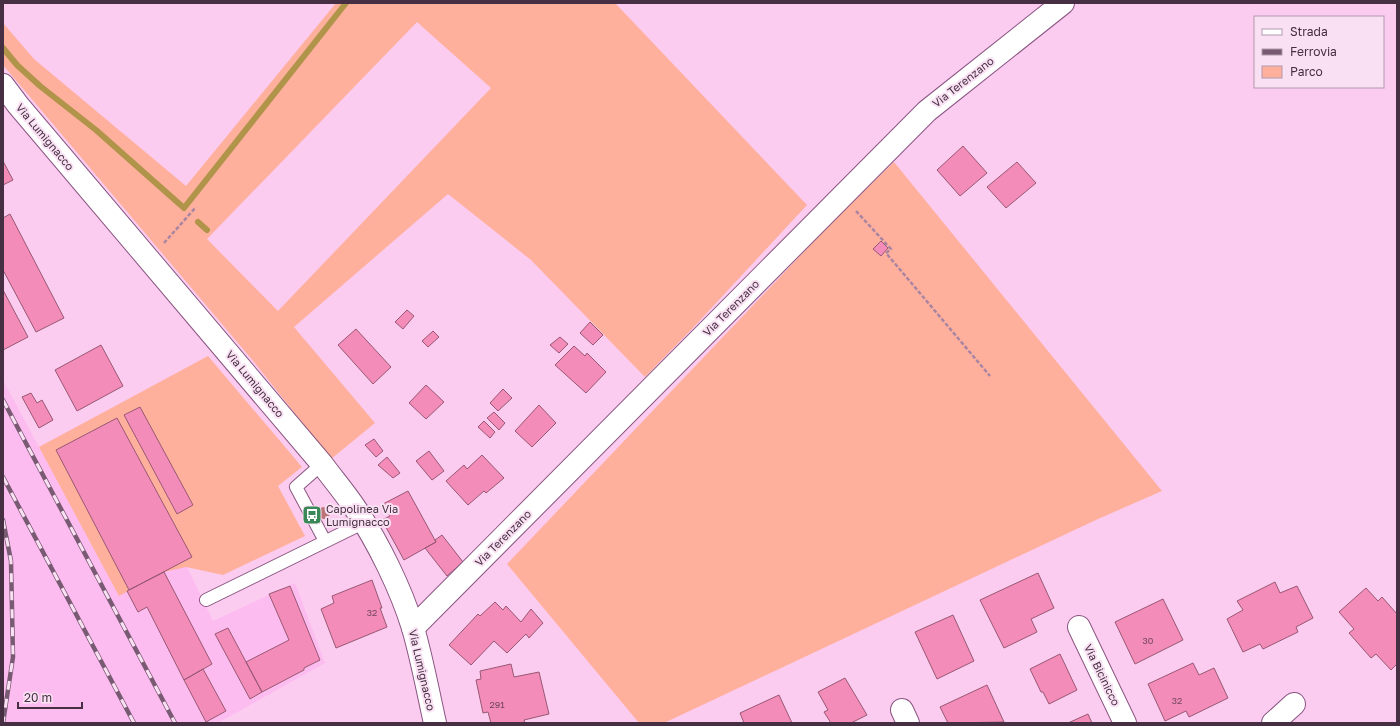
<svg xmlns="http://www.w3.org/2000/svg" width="1400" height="726" font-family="'Golos Text',sans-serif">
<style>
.built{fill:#fdbcf0}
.green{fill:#ffb09d;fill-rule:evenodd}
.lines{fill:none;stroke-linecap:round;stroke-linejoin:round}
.stream{stroke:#b0944a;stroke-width:6}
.building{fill:#f38cb8;stroke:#985873}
.lane-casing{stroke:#895680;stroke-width:14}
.street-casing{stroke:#895680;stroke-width:24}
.secondary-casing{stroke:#895680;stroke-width:24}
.path{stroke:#a985a2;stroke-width:2.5;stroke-dasharray:4 2;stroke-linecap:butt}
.lane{stroke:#fff;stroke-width:12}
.street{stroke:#fff;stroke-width:22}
.secondary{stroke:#fff;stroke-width:22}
.rail-casing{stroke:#785a72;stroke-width:4.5}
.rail{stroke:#f9e1f3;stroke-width:3;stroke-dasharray:9;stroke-linecap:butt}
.tree{fill:#bd7479}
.labels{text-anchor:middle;stroke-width:4;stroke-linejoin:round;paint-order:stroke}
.number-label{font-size:9px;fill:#714660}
.street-label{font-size:11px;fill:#462f42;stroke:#f9e1f3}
.poi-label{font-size:11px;fill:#462f42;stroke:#f9e1f3;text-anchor:start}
</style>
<rect width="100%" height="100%" fill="#fbcbf0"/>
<!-- built -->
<path class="built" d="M 3,380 L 39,447 L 139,394 L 223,549 L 187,567 L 213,621 L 295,583 L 325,663 L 218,723 L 3,723 Z"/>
<!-- green -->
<path class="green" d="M 336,3 L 615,3 L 807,205 L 691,330 L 645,377 L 531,260 L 448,194 L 294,327 L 375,423 L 331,459 L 254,362 L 3,65 L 3,23 L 34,59 L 186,186 ZM 417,22 L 491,88 L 278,311 L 207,239 Z
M 894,162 L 1162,491 L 1098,519 L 664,723 L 639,723 L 507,564 L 838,216 Z
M 208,356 L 302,467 L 278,486 L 305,536 L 223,575 L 186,567 L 164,572 L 119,596 L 39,447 Z"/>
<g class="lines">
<!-- stream -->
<path class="stream" d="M 3,48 L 17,65 L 40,86 L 96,130 L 184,208 L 346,3
M 198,222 L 207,230"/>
</g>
<!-- building -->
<path class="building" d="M 963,146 L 987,173 L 960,196 L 937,170 Z
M 3,161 L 13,180 L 3,185 Z
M 1017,162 L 1036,183 L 1006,208 L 987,187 Z
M 10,214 L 64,318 L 36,332 L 3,270 L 3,218 Z
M 881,241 L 888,248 L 881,256 L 873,249 Z
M 3,290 L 28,337 L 3,350 Z
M 407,310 L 414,316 L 403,329 L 395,322 Z
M 590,322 L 603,335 L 593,345 L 580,333 Z
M 356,329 L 391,367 L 373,384 L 338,345 Z
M 433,331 L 439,337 L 428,347 L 422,341 Z
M 560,337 L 568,344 L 559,353 L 550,345 Z
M 101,345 L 123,386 L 77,411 L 55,370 Z
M 574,346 L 585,356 L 587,353 L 606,372 L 586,393 L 555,365 Z
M 426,385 L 444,402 L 426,419 L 409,403 Z
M 503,389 L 512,398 L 498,411 L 490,403 Z
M 31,393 L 37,403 L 42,400 L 53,420 L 39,428 L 22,397 Z
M 539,405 L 556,423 L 532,447 L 515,431 Z
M 140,407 L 193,505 L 177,514 L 124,415 Z
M 494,412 L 505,423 L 499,430 L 487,418 Z
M 117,418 L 192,557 L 129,590 L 56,450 Z
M 484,421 L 495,432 L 490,438 L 478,427 Z
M 374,439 L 383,451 L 376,457 L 365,445 Z
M 429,451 L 444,471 L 432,480 L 416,461 Z
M 482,455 L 504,478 L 486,493 L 484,491 L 468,505 L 446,481 L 464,465 L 467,469 Z
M 387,457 L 400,473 L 393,478 L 378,465 Z
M 408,491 L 436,542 L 404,560 L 382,520 L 390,516 L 383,504 Z
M 442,535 L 463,562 L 447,576 L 425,548 L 436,542 L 435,540 Z
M 164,572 L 212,664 L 184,680 L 147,607 L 138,612 L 127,591 Z
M 1038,573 L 1054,608 L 1031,619 L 1037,632 L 1004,648 L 980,600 Z
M 372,580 L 382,608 L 380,608 L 387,627 L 336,648 L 321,609 L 334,603 L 332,596 Z
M 1275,582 L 1280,593 L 1297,586 L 1313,618 L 1296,627 L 1298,632 L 1263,649 L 1260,644 L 1243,652 L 1227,619 L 1243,610 L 1237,601 Z
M 290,586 L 320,660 L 304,668 L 304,670 L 262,692 L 246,662 L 289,640 L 269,594 Z
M 1366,588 L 1378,601 L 1382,597 L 1397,614 L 1397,664 L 1391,670 L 1376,654 L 1371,658 L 1349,633 L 1354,629 L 1339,612 Z
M 1163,599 L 1183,640 L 1135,664 L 1115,622 Z
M 495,602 L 503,610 L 506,606 L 521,622 L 531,609 L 543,623 L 529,638 L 526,634 L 507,653 L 494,641 L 471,665 L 449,645 L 478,614 L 480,616 Z
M 953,615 L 974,661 L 937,679 L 915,632 Z
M 228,628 L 262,692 L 250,699 L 215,634 Z
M 1060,654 L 1077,690 L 1049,704 L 1043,692 L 1041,692 L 1030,669 Z
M 1193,663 L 1199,675 L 1214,668 L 1228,698 L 1189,717 L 1186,711 L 1165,721 L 1148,684 Z
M 511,664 L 514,677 L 539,672 L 549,714 L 524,720 L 525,723 L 491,723 L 488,712 L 483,713 L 476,680 L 481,679 L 480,671 Z
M 203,669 L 226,711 L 206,722 L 184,680 Z
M 845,678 L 867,715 L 851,723 L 831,723 L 824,712 L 828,710 L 818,692 Z
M 987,685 L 1004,722 L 948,723 L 940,707 Z
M 779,695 L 792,723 L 744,723 L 740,713 Z
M 1088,714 L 1092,723 L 1068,723 Z"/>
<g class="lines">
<defs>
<path id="lane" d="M 322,464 L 296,487 L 325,541
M 206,600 L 365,522"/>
<path id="street" d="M 1079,627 L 1125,723
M 413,628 L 927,111 L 1063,3
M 902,710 L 908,723
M 1273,723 L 1294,704"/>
<path id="secondary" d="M 3,85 L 18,105 L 322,464 C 333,479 345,493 355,508 C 378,542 401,589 413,628 C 422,659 428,692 435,723"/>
</defs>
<!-- lane casing -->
<use href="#lane" class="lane-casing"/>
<!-- street casing -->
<use href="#street" class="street-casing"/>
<!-- secondary casing -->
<use href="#secondary" class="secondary-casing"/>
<!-- path -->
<path class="path" d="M 856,211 L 891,249 L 886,253 L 990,376
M 164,243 L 196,207"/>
<!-- lane -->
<use href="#lane" class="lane"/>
<!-- street -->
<use href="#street" class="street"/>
<!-- secondary -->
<use href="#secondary" class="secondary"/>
<defs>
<path id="rail" d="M 3,400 L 175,723
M 3,477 L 134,723
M 3,520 L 11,561 L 13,657 L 3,723"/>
</defs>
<!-- rail casing -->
<use href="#rail" class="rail-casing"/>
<!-- rail -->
<use href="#rail" class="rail"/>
</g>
<!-- trees -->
<circle class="tree" cx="324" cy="513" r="6"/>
<!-- icons -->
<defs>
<symbol id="bus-square" viewBox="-11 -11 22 22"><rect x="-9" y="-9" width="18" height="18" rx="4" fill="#3a8858" stroke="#f9e1f3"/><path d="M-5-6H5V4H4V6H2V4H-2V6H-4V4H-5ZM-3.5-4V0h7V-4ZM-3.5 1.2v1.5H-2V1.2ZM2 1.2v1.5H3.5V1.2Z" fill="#fff"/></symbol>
</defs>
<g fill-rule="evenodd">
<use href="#bus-square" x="301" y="504" width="22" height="22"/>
</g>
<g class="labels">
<!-- number labels -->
<g class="number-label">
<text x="372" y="616">32</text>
<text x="1148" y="644">30</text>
<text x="1177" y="704">32</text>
<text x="497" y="708">291</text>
</g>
<!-- street labels -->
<g class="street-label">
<text transform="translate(963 82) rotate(-38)" y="4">Via Terenzano</text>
<text transform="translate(45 137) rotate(50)" y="4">Via Lumignacco</text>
<text transform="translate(731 308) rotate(-45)" y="4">Via Terenzano</text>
<text transform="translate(255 384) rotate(50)" y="4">Via Lumignacco</text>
<text transform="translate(503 538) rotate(-45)" y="4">Via Terenzano</text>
<text transform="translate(422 670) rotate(77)" y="4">Via Lumignacco</text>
<text transform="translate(1102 675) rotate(64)" y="4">Via Bicinicco</text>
</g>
<!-- poi labels -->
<g class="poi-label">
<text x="326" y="513">Capolinea Via<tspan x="326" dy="13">Lumignacco</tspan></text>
</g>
</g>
<!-- border -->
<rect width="1400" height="726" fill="none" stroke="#462f42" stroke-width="8"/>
<!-- legend -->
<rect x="1254" y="16" width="130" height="72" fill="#f9e1f3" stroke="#b19aac"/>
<rect x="1262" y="29" width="20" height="6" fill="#ffffff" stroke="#b19aac"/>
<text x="1290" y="36" font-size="12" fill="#462f42">Strada</text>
<rect x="1262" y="49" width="20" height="6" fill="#785a72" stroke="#b19aac"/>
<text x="1290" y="56" font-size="12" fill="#462f42">Ferrovia</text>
<rect x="1262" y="66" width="20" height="12" fill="#ffb09d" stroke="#b19aac"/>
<text x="1290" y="76" font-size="12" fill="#462f42">Parco</text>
<!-- scale -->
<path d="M18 702v6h64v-6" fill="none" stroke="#462f42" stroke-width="2"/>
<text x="24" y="702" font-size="12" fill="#462f42" stroke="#f9e1f3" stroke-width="3" paint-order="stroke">20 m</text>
</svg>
